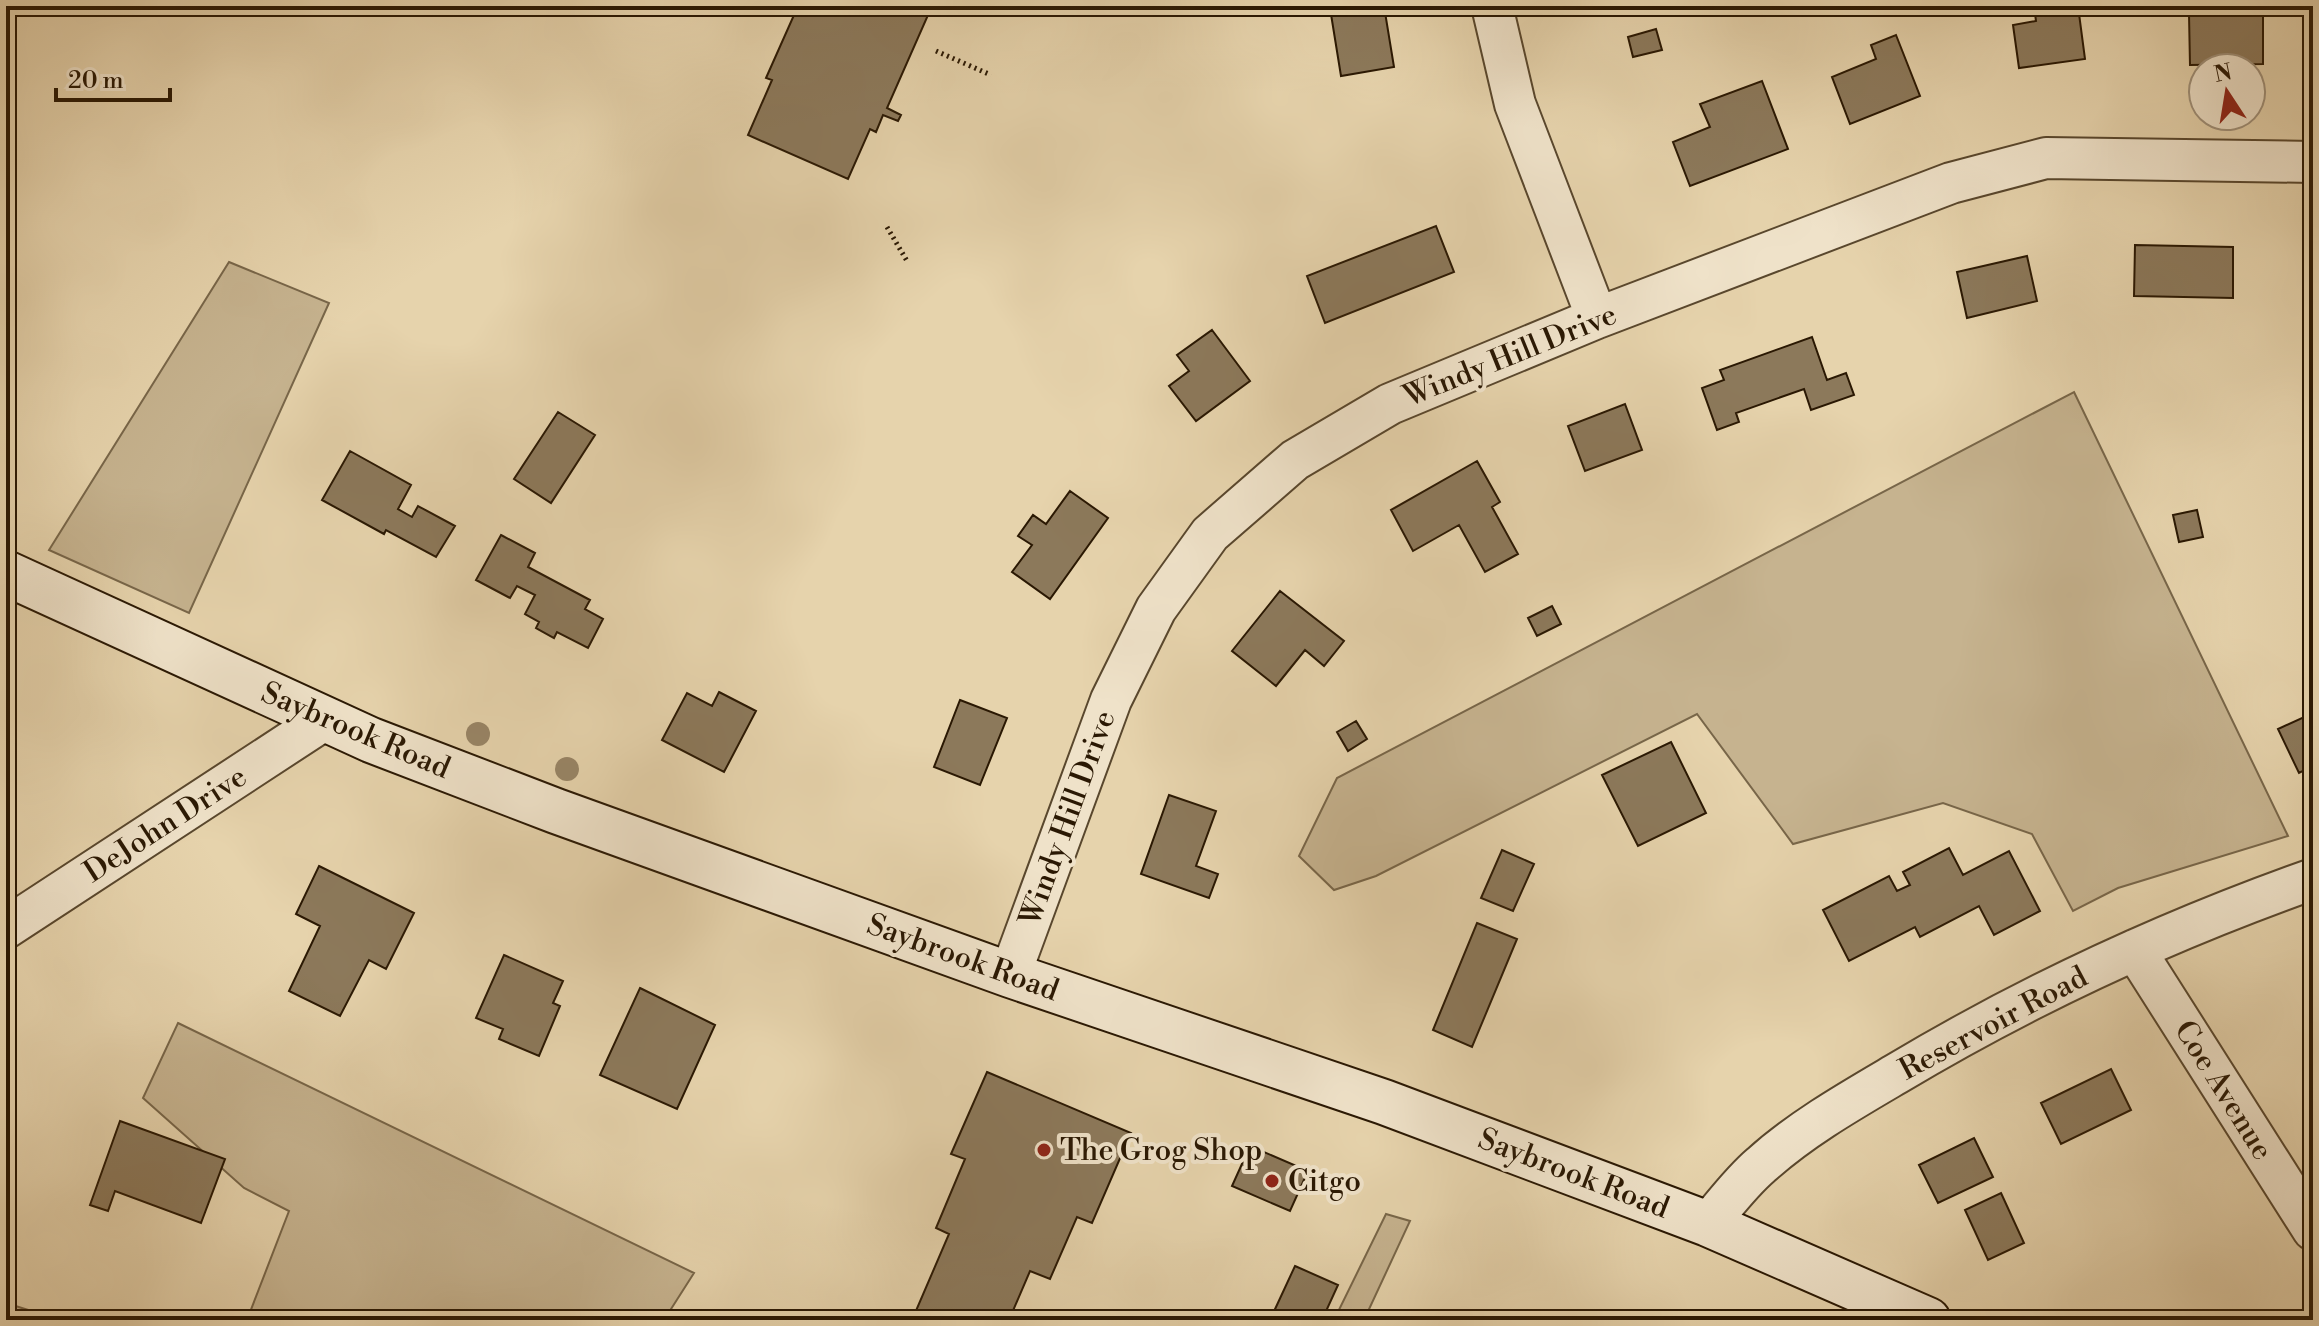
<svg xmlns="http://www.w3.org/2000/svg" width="2319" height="1326" font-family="'Libre Bodoni',serif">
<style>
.green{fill:#c6b38f;stroke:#786649;stroke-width:2}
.building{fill:#8c795b;stroke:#2a1803;stroke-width:2}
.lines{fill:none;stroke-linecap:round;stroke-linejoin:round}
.street-casing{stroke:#59472d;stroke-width:44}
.secondary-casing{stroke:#2a1803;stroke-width:48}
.path{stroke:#2a1803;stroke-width:5;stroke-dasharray:2 4;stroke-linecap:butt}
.street{stroke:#efe2c9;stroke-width:40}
.secondary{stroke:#efe2c9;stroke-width:44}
.tree{fill:#988566}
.poi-dot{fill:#8f2418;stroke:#efe2c9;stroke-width:3}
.labels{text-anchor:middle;stroke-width:8;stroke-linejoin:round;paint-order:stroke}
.street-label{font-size:30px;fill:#2a1803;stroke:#efe2c9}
.poi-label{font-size:30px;fill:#2a1803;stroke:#efe2c9;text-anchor:start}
</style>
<rect width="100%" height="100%" fill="#e6d3ac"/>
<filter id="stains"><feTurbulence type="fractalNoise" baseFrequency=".0025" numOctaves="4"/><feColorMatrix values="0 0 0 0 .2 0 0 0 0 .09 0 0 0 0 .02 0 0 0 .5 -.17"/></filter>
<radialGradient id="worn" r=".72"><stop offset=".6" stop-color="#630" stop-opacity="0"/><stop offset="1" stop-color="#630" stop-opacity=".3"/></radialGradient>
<!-- green -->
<path class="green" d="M 229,262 L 329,303 L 189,613 L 49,550 Z
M 2074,392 L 2288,836 L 2118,888 L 2073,911 L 2032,834 L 1943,803 L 1793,844 L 1697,714 L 1376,876 L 1334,890 L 1299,856 L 1337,778 Z
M 178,1023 L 694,1273 L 664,1320 L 247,1320 L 289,1211 L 244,1188 L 143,1098 Z
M 1386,1214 L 1410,1221 L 1364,1320 L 1334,1320 Z
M 6,1303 L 60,1320 L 6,1320 Z"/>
<!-- building -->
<path class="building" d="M 798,6 L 932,6 L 887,108 L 901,115 L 898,121 L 883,115 L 876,132 L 870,129 L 848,179 L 748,135 L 772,80 L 766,78 Z
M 1342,6 L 1384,6 L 1394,67 L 1341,76 L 1330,8 Z
M 2034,6 L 2078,6 L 2085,59 L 2019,68 L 2013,25 L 2036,21 Z
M 2189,14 L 2263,14 L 2263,64 L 2190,65 Z
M 1656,29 L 1662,50 L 1633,57 L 1628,37 Z
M 1896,35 L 1920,96 L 1850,124 L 1832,77 L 1876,59 L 1871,45 Z
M 1762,81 L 1788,149 L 1690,186 L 1673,142 L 1710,127 L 1700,104 Z
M 1436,226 L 1454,272 L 1325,323 L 1307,276 Z
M 2135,245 L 2233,247 L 2233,298 L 2134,296 Z
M 2027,256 L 2037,301 L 1967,318 L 1957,272 Z
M 1212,330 L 1250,381 L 1196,421 L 1169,386 L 1189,371 L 1177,355 Z
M 1812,337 L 1827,380 L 1846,373 L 1854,395 L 1811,410 L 1804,389 L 1736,413 L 1739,422 L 1717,430 L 1702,388 L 1724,380 L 1720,370 Z
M 1625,404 L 1642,450 L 1585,471 L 1568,426 Z
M 558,412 L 595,435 L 551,503 L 514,479 Z
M 350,451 L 411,485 L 398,509 L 412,517 L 418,506 L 455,526 L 436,557 L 386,530 L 384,534 L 322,500 Z
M 1477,461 L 1500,502 L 1492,507 L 1518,554 L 1485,572 L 1459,525 L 1413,551 L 1391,510 Z
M 1070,491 L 1108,518 L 1050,599 L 1012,572 L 1032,545 L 1018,536 L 1033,515 L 1046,524 Z
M 2197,510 L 2203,537 L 2179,542 L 2173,515 Z
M 501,535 L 535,553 L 528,567 L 590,600 L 585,609 L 603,619 L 588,648 L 557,632 L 554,638 L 536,628 L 539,622 L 525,614 L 535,595 L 517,586 L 510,598 L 476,580 Z
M 1280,591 L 1344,641 L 1324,666 L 1305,650 L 1276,686 L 1232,651 Z
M 1552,606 L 1561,624 L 1537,636 L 1528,618 Z
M 719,692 L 756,711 L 724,772 L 662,740 L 687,693 L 712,706 Z
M 960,700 L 1007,718 L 980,785 L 934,767 Z
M 2313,713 L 2313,766 L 2299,773 L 2278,729 Z
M 1356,721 L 1367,739 L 1348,751 L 1337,732 Z
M 1671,742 L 1706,813 L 1638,846 L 1602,775 Z
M 1169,795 L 1216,811 L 1196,866 L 1218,874 L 1209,898 L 1141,874 Z
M 1949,848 L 1963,875 L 2009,851 L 2040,911 L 1994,935 L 1979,906 L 1920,937 L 1915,927 L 1849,961 L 1823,910 L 1889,876 L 1897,891 L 1910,885 L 1903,872 Z
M 1502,850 L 1534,864 L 1513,911 L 1481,898 Z
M 319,866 L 414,913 L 386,969 L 369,960 L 340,1016 L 289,991 L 320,926 L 296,914 Z
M 1477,923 L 1517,939 L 1472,1047 L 1433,1030 Z
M 504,955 L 563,981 L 553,1003 L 560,1006 L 539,1056 L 499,1039 L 503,1029 L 476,1018 Z
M 640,988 L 715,1025 L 677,1109 L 600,1075 Z
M 2111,1069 L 2131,1110 L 2061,1144 L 2041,1103 Z
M 987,1072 L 1131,1133 L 1092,1223 L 1077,1217 L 1050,1279 L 1030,1271 L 1009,1320 L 912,1320 L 949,1234 L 936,1228 L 965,1159 L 951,1154 Z
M 120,1121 L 225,1159 L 201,1223 L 115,1191 L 108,1211 L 90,1205 Z
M 1974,1138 L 1993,1177 L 1938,1203 L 1919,1165 Z
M 1250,1146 L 1308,1171 L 1290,1211 L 1232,1186 Z
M 2001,1193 L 2024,1243 L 1988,1260 L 1965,1210 Z
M 1295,1266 L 1338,1285 L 1322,1320 L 1270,1320 Z"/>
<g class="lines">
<defs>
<path id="street" d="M 1492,6 L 1515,104 L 1597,318
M 6,928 L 324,720
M 2135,950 L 2313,1230
M 1010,975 L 1111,700 L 1156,609 L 1210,534 L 1295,460 L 1390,404 L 1597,318 L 1951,183 L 2046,158 L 2313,162
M 1708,1224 C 1725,1204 1741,1182 1761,1165 C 1801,1129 1850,1101 1896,1074 C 2028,995 2169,930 2313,879"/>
<path id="secondary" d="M 6,573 L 371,740 L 556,811 L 1010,975 L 1384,1102 L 1708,1224 L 1928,1320"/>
</defs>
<!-- street casing -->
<use href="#street" class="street-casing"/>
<!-- secondary casing -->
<use href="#secondary" class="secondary-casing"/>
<!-- path -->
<path class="path" d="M 936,51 L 991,75
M 887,227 L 907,261"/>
<!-- street -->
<use href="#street" class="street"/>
<!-- secondary -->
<use href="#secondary" class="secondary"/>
</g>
<!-- trees -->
<g class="tree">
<circle cx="478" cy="734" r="12"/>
<circle cx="567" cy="769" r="12"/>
</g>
<!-- markers -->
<g class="poi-dot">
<circle cx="1044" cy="1150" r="8"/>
<circle cx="1272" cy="1181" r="8"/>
</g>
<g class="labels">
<!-- street labels -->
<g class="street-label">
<text transform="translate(1510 355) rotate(-22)" y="10">Windy Hill Drive</text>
<text transform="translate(356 730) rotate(23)" y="10">Saybrook Road</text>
<text transform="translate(1067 818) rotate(-70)" y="10">Windy Hill Drive</text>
<text transform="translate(165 824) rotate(-33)" y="10">DeJohn Drive</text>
<text transform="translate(963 957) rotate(20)" y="10">Saybrook Road</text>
<text transform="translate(1993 1023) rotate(-28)" y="10">Reservoir Road</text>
<text transform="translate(2224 1090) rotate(58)" y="10">Coe Avenue</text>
<text transform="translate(1574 1173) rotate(21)" y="10">Saybrook Road</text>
</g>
<!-- poi labels -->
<g class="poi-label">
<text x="1060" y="1160">The Grog Shop</text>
<text x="1288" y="1191">Citgo</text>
</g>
</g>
<!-- margin -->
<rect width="2319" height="1326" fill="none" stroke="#e6d3ac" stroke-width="32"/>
<rect x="8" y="8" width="2303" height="1310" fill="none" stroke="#2a1803" stroke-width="4"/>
<rect x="16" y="16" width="2287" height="1294" fill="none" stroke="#2a1803" stroke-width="2"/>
<!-- north arrow -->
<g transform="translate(2227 92) rotate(348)"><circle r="38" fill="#efe2c9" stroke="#a0917a" stroke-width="2"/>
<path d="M0-6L14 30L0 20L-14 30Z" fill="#8f2418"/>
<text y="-12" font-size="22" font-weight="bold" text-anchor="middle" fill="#2a1803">N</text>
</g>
<!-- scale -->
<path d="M56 88v12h114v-12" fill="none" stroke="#2a1803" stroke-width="4"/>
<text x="68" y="88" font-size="24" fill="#2a1803" stroke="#efe2c9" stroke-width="6" paint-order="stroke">20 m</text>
<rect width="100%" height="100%" filter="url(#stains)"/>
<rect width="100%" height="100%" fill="url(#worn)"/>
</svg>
